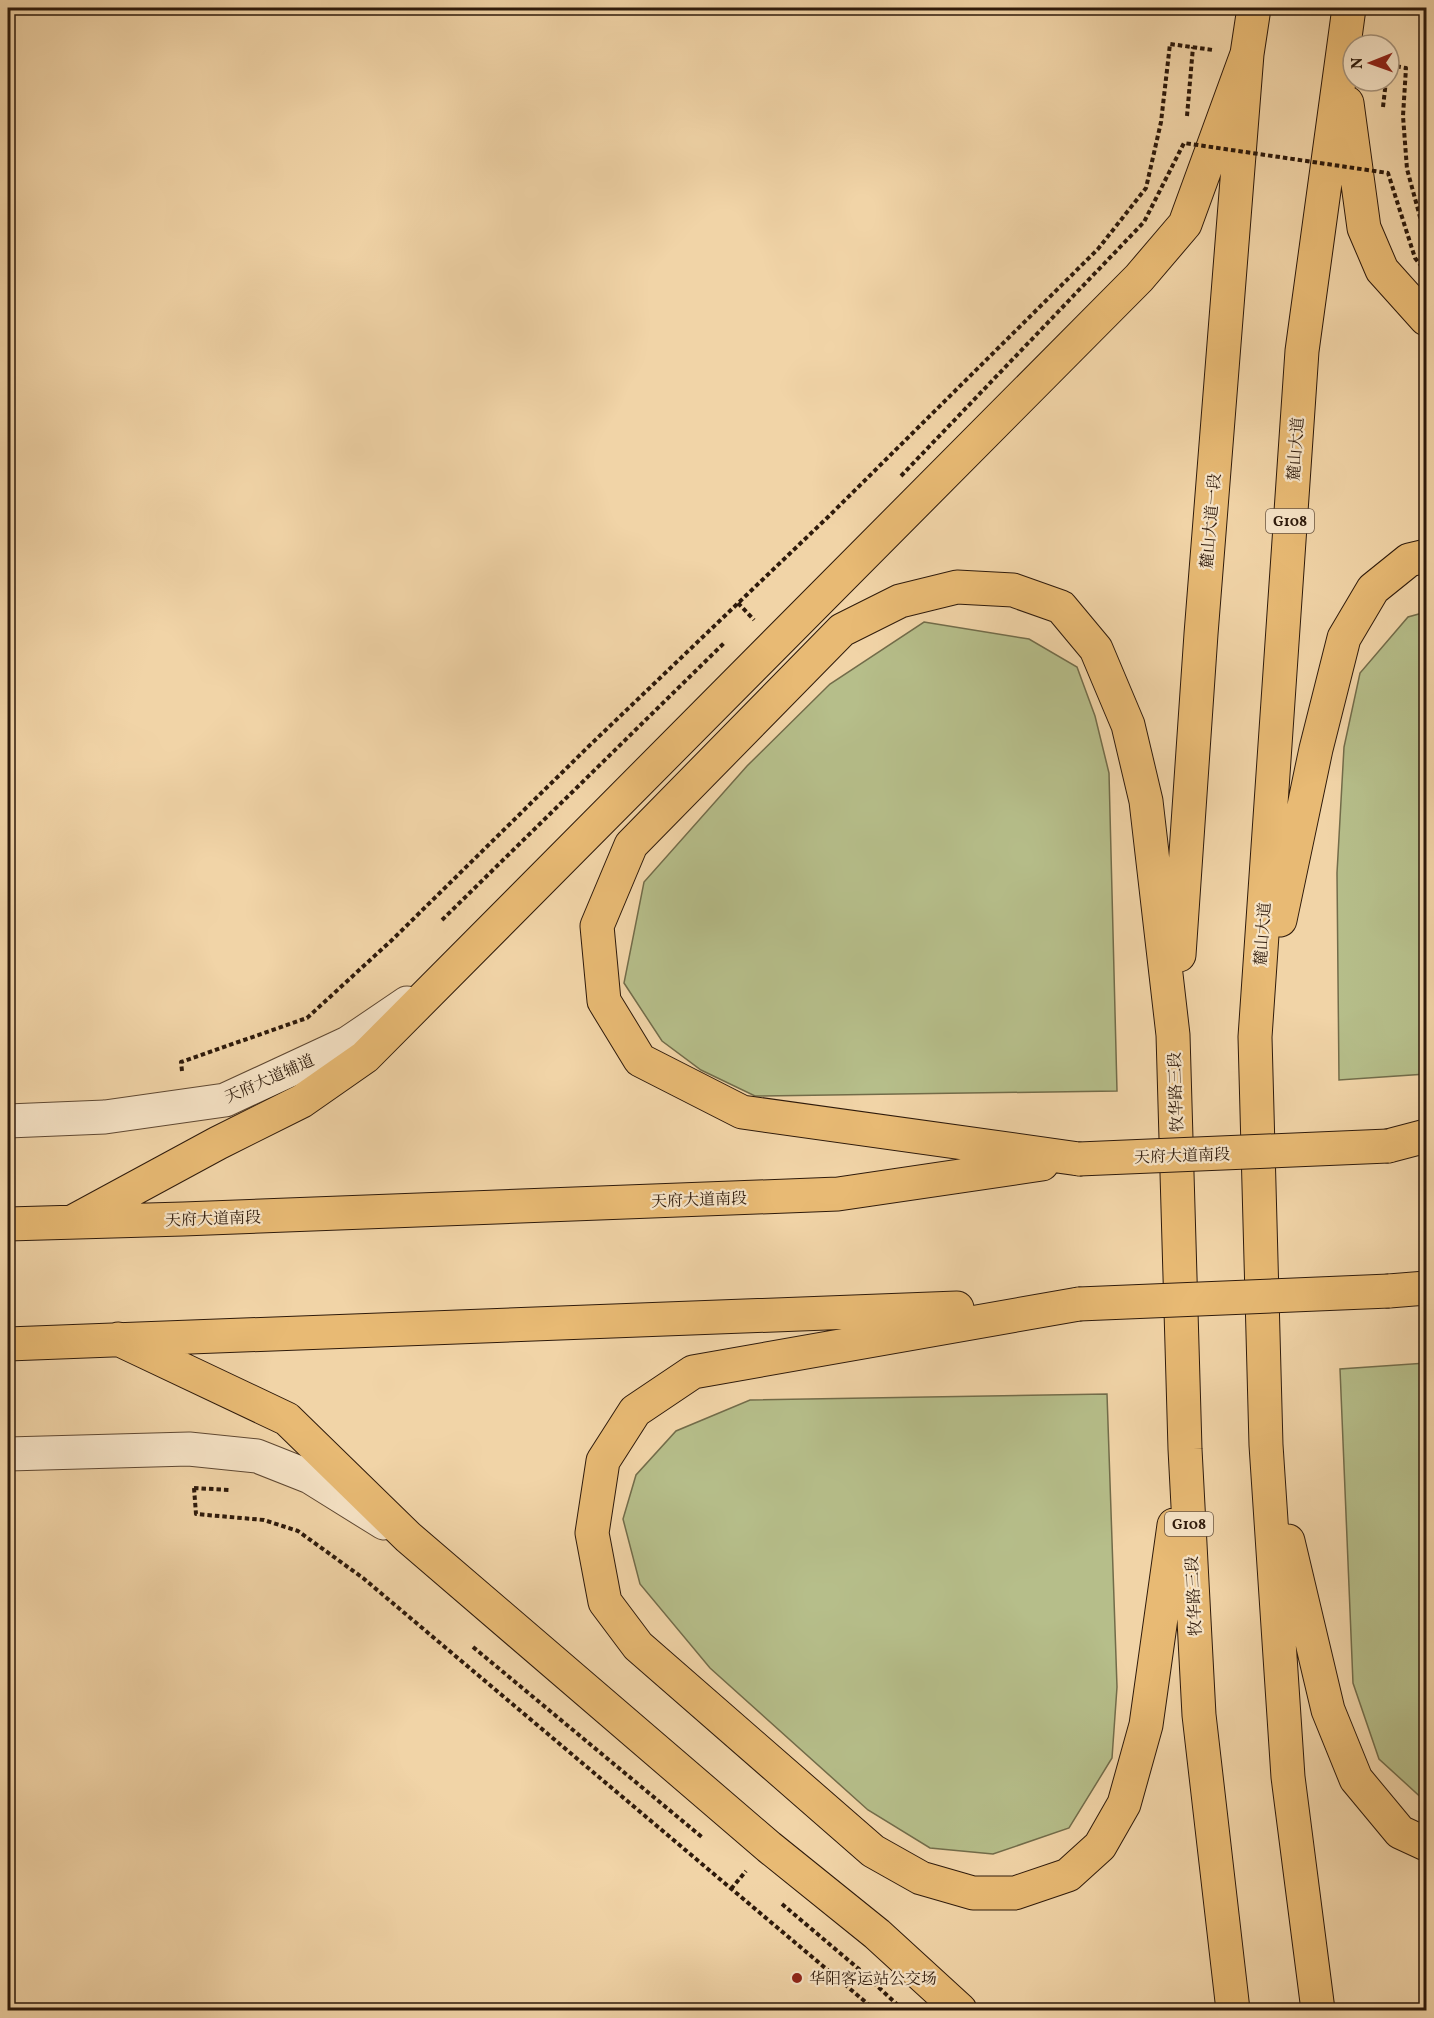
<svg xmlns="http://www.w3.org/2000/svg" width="1434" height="2018" font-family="Vollkorn,'Noto Serif SC',serif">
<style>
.green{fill:#b6be8a;stroke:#726c4a;stroke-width:1.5}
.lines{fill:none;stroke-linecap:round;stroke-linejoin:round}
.tertiary-casing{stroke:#5f4832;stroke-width:35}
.trunk-casing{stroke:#2e1a0b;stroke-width:35}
.path{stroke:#2e1a0b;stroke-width:4;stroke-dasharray:4.5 3;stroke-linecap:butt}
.tertiary{stroke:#f6e3c6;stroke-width:33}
.trunk{stroke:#e8ba74;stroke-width:33}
.trunk-bridge-casing{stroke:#2e1a0b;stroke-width:35;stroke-linecap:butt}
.path-bridge{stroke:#2e1a0b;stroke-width:4;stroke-dasharray:4.5 3;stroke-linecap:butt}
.trunk-bridge{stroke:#e8ba74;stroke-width:33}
.poi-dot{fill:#8f2418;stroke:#f6e3c6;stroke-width:2}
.labels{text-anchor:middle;stroke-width:4.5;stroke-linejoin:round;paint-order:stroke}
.shield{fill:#f6e3c6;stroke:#6a5643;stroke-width:1.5}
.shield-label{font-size:15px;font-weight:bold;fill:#2e1a0b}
.street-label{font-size:16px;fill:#2e1a0b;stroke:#f6e3c6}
.poi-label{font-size:16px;fill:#2e1a0b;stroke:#f6e3c6;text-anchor:start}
</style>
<rect width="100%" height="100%" fill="#f1d4a7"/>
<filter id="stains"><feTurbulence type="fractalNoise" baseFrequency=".00333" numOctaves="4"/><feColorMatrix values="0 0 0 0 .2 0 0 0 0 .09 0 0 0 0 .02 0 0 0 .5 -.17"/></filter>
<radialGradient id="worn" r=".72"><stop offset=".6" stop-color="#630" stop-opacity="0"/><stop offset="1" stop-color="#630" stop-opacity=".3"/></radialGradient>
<!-- green -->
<path class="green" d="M 1426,612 L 1426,1074 L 1339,1080 L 1337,873 L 1344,747 L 1360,673 L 1408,617 Z
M 924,622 L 1029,639 L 1077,667 L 1095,716 L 1109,773 L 1117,1091 L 755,1096 L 701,1070 L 662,1041 L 624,983 L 644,882 L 747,766 L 830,684 Z
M 1426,1363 L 1426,1802 L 1379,1759 L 1353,1683 L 1340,1369 Z
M 1107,1394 L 1117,1687 L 1112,1758 L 1069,1828 L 993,1854 L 930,1848 L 868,1810 L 710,1668 L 640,1584 L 623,1519 L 636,1475 L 676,1431 L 750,1400 Z"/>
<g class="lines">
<defs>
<path id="tertiary" d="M 8,1121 L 105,1117 L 225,1100 L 348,1043 L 407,1003
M 8,1454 L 189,1449 L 257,1456 L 310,1477 L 384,1523"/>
<path id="trunk" d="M 1347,103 L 1364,228 L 1382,270 L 1426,319
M 1280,920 L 1316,749 L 1344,638 L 1373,589 L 1409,560 L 1426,556
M 1179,955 L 1201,634 L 1247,54 L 1254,8
M 1388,1146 L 1426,1136
M 1079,1159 L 742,1112 L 640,1060 L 604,1001 L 597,926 L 631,845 L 842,630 L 900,601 L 957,587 L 1013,590 L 1061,607 L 1096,649 L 1128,725 L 1146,801 L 1173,1035 L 1185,1449 L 1199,1715 L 1233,2010
M 74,1221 L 218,1143 L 302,1101 L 365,1057 L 1139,278 L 1185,224 L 1247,54
M 8,1224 L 183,1219 L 838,1194 L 1042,1164
M 1389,1291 L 1426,1288
M 1079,1304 L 693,1372 L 635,1411 L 603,1461 L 592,1533 L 605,1602 L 638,1646 L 873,1851 L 921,1878 L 973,1893 L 1015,1893 L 1068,1875 L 1100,1846 L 1124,1804 L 1146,1725 L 1174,1525
M 118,1339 L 287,1419 L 408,1537 L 769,1847 L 877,1934 L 960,2010
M 8,1344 L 957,1308
M 1288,1541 L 1328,1710 L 1356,1779 L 1400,1832 L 1426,1844
M 1318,2010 L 1288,1777 L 1266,1445 L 1255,1037 L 1302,351 L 1349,8"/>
</defs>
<!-- tertiary casing -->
<use href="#tertiary" class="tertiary-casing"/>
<!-- trunk casing -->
<use href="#trunk" class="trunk-casing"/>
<!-- path -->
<path class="path" d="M 1389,65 L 1406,68 L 1403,116 L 1407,169 L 1426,239
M 1383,107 L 1386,81
M 1187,116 L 1193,47
M 738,603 L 754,620
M 442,920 L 724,643
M 182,1071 L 181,1062 L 307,1018 L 393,939 L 589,746 L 829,516 L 1098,249 L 1146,188 L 1161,122 L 1170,44 L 1213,50
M 194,1488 L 196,1514 L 264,1520 L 298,1531 L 363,1578 L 875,2010
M 194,1488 L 229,1490
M 473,1647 L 703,1838
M 731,1889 L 746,1871
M 782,1904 L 860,1970 L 903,2010"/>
<!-- tertiary -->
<use href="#tertiary" class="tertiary"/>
<!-- trunk -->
<use href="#trunk" class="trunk"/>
<defs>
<path id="trunk-bridge" d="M 1079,1159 L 1388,1146
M 1079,1304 L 1389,1291"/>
</defs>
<!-- trunk-bridge casing -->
<use href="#trunk-bridge" class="trunk-bridge-casing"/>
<!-- path-bridge -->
<path class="path-bridge" d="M 901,476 L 1144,222 L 1184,143 L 1388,173 L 1415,258 L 1426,272"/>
<!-- trunk-bridge -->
<use href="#trunk-bridge" class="trunk-bridge"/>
</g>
<!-- markers -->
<circle class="poi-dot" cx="797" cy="1978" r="6"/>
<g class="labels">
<!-- shield labels -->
<g class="shield">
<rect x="1266" y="509" width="48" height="24" rx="4.5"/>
<rect x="1165" y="1512" width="48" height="24" rx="4.5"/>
</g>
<g class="shield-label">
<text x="1290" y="526">G108</text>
<text x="1189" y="1529">G108</text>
</g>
<!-- street labels -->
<g class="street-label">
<text transform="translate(1295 449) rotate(-86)" y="6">麓山大道</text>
<text transform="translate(1210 521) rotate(-85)" y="6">麓山大道一段</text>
<text transform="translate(1262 934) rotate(-86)" y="6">麓山大道</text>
<text transform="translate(269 1078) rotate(-24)" y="6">天府大道辅道</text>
<text transform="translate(1175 1092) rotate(-92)" y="6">牧华路三段</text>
<text transform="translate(1182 1155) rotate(-2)" y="6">天府大道南段</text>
<text transform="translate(699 1199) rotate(-2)" y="6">天府大道南段</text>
<text transform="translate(213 1218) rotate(-2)" y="6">天府大道南段</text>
<text transform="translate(1193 1596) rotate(-93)" y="6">牧华路三段</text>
</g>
<!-- poi labels -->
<g class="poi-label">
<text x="809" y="1984">华阳客运站公交场</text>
</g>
</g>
<!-- margin -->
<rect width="1434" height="2018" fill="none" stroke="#f1d4a7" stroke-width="30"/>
<rect x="9" y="9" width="1416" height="2000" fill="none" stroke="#2e1a0b" stroke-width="3"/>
<rect x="15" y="15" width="1404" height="1988" fill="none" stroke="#2e1a0b" stroke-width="1.5"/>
<!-- north arrow -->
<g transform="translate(1371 63) rotate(269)"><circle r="28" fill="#f6e3c6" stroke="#a6937b" stroke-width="1.5"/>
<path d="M0-4.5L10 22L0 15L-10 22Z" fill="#8f2418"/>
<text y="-9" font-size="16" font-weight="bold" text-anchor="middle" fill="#2e1a0b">N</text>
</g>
<rect width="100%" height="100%" filter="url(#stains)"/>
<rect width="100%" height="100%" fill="url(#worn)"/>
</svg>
